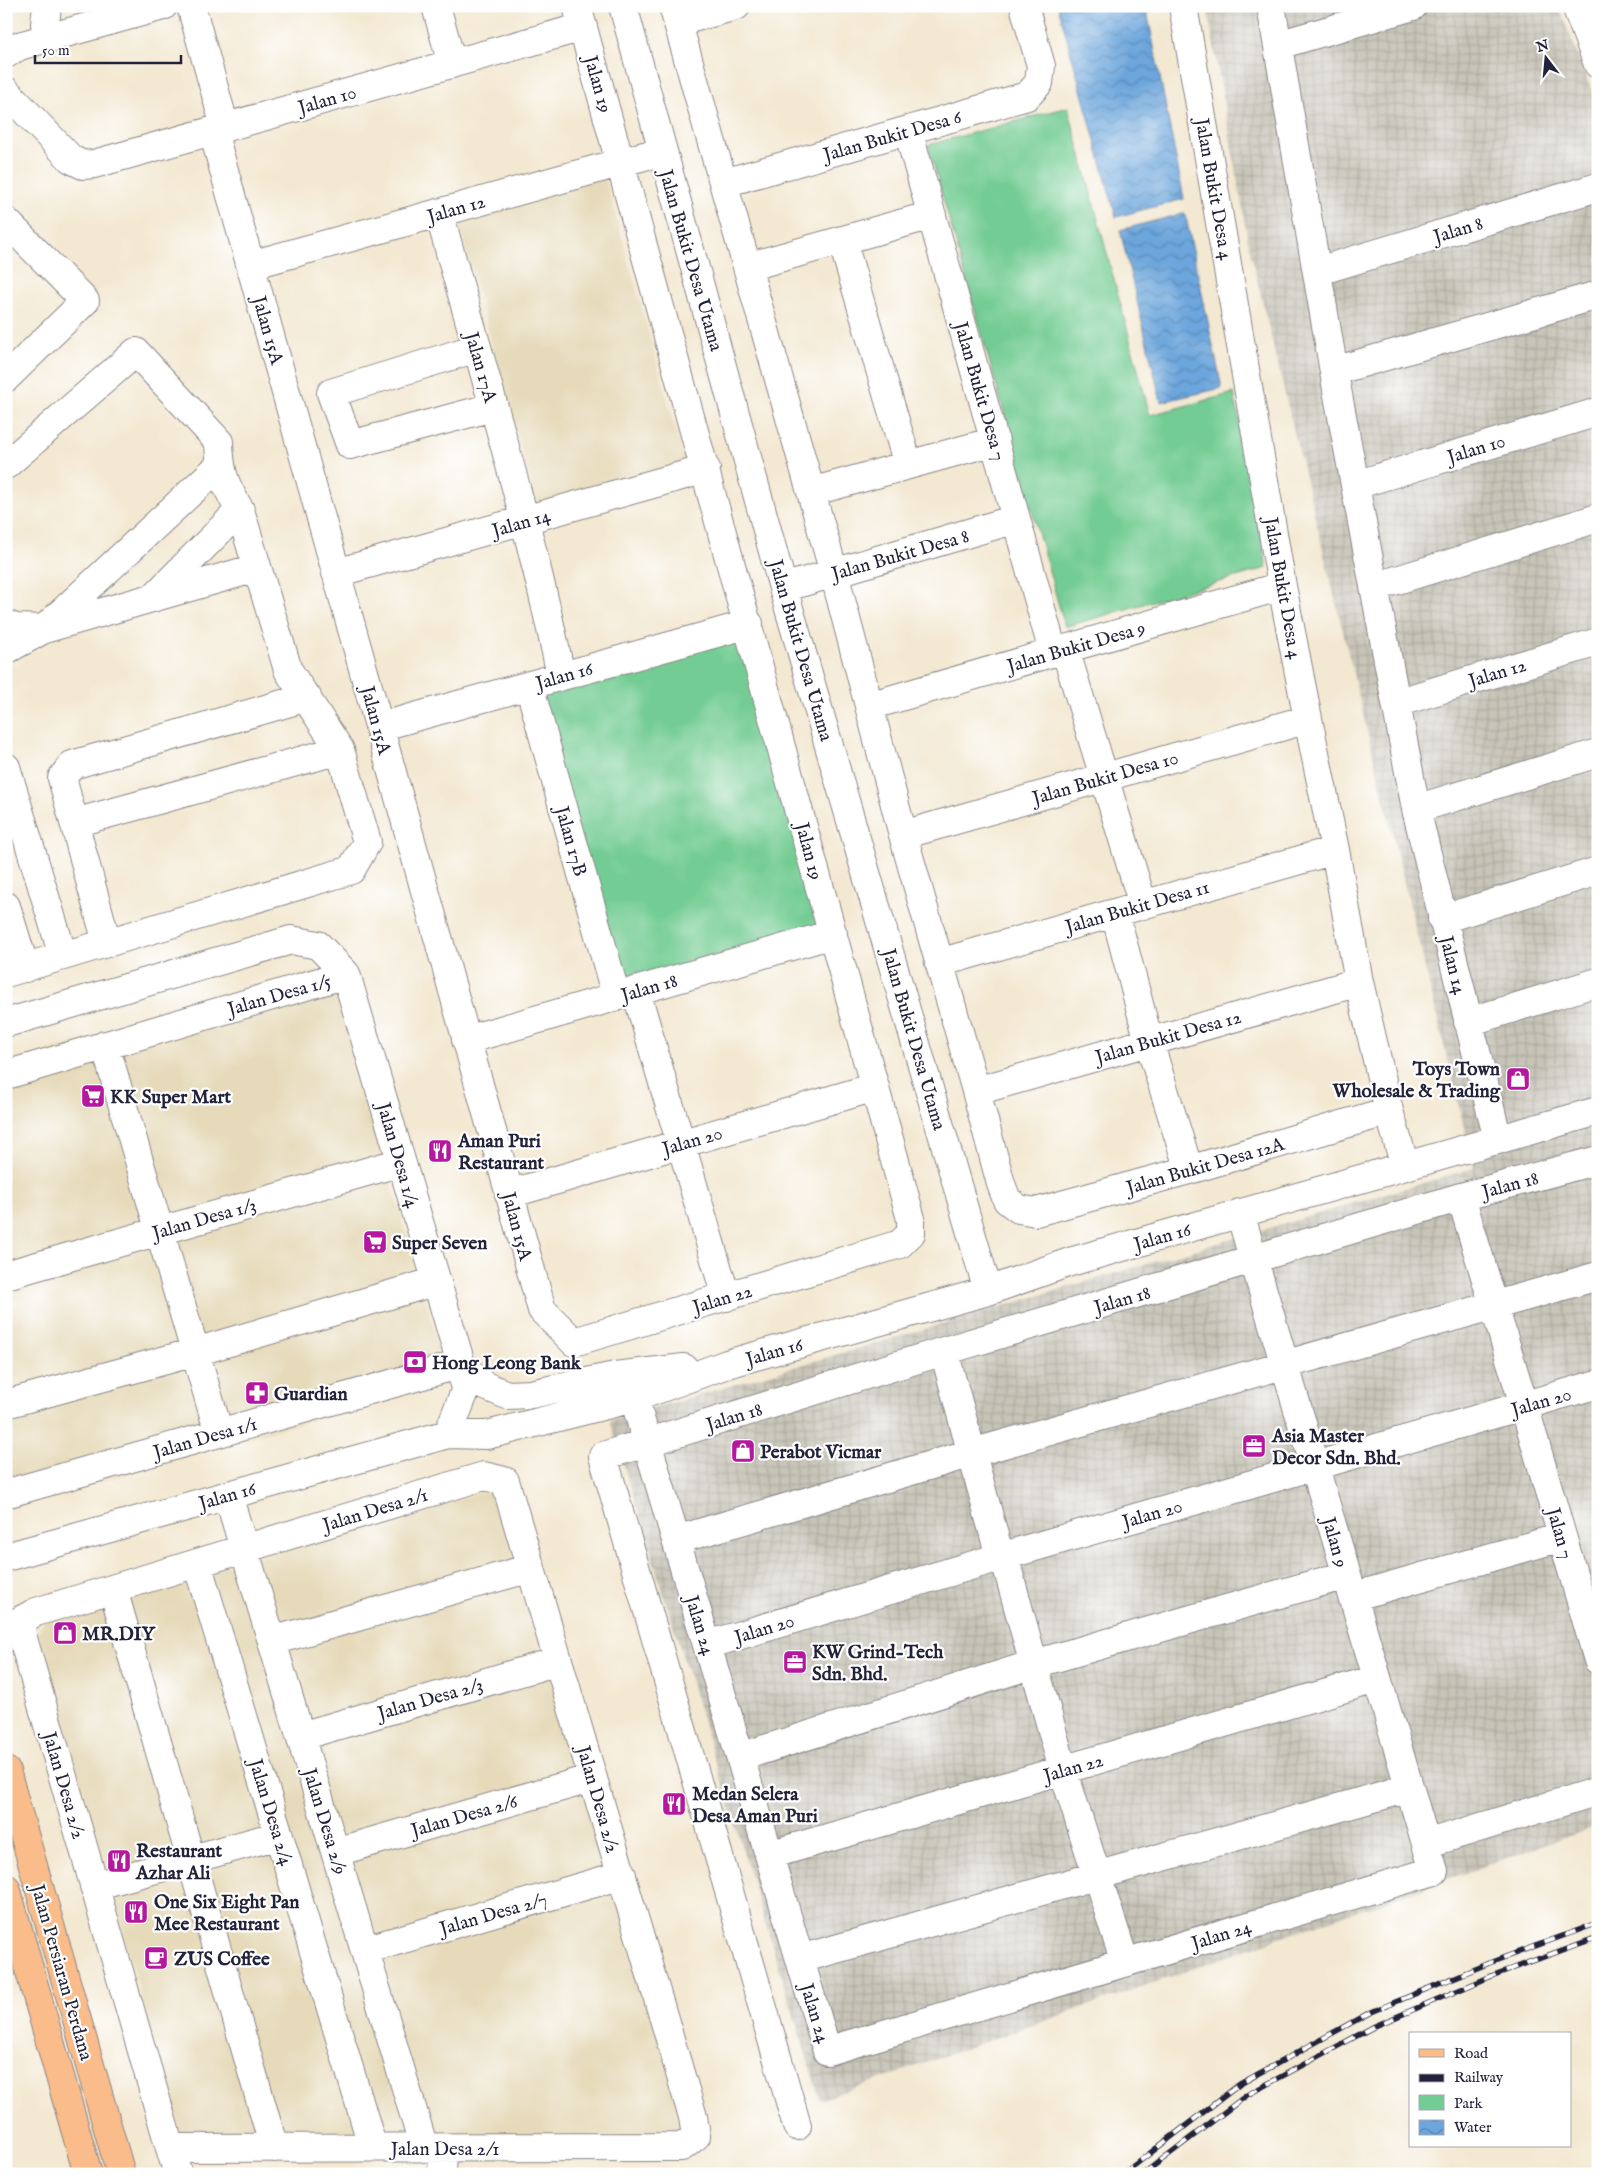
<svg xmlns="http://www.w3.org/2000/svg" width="1604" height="2180" font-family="'IM FELL English',serif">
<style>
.built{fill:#e6daba}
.industrial{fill:url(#industrial-grid)}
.park{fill:#73cc93;stroke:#4a7767}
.water{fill:url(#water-waves);stroke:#47648c}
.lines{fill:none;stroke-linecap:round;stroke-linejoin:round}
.minor-casing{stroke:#8a8586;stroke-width:30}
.major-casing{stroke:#8a8586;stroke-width:30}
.minor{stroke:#fff;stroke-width:28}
.major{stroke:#f9bc8a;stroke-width:28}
.rail-casing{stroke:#22223b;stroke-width:5.5}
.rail{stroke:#fff;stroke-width:4;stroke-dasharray:11;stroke-linecap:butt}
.labels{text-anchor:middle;stroke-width:4.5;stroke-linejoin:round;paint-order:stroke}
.street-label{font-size:19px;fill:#22223b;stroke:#fff}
.poi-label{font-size:19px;font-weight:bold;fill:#22223b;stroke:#fff;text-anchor:start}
</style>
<defs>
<pattern id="industrial-grid" width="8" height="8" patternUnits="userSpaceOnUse" patternTransform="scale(1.25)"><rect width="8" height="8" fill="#c8c4b8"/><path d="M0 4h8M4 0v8" fill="none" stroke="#aca89f"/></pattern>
<pattern id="water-waves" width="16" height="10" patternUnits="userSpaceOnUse" patternTransform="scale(1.25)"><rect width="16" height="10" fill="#6ca6dc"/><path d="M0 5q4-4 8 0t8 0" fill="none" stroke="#5887b4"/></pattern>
</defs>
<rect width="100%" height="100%" fill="#fff"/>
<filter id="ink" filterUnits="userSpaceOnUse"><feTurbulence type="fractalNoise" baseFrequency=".02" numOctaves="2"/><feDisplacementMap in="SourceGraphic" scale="10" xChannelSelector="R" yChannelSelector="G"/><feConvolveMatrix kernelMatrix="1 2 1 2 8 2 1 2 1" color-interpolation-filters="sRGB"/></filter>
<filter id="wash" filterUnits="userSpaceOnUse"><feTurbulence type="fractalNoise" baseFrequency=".0096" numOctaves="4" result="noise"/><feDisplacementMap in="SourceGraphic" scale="20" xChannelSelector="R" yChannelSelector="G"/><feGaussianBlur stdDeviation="1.12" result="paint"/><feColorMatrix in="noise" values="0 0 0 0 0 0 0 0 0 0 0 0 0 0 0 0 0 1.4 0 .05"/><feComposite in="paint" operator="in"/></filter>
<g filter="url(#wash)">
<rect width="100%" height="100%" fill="#f3e8d1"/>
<!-- built -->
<path class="built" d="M 604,175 L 686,466 L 538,510 L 457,216 Z
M 328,968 L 449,1379 L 6,1510 L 6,1063 Z
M 503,1487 L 687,2137 L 180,2134 L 38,1632 L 48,1616 Z"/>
<!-- industrial -->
<path class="industrial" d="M 1207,6 L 1559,6 L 1598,107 L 1598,1826 L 820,2100 L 610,1421 L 1474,1168 L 1249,247 Z"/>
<!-- park -->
<path class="park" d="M 1068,107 L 1150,415 L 1234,393 L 1267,568 L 1065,627 L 928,145 Z
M 749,624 L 833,934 L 616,996 L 529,685 Z"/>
<!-- water -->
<path class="water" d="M 1058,6 L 1146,6 L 1184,199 L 1116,217 Z
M 1185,213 L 1222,388 L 1161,402 L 1120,230 Z"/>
</g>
<g filter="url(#ink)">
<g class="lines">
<defs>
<path id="minor" d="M 47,6 L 45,24 L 48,38
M 191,6 L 225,127
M 436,6 L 452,64
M 623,6 L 783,588 L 988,1291
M 673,6 L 834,573 L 903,835 L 976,1091 L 1001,1184 L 1007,1200 L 1019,1209 L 1036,1212 L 1189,1170 L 1389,1111
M 1183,6 L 1282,586 L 1308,719 L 1335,850 L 1359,982 L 1389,1111 L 1405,1166
M 1271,6 L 1338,395 L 1416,809 L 1498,1140
M 1576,6 L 1598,64
M 678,22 L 736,6
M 1278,45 L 1413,6
M 6,54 L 19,46 L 163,6
M 6,91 L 71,159 L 83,165 L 94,164 L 583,27
M 908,130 L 1053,652
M 213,131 L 542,1310 L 574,1342 L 900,1244 L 911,1233 L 911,1219 L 577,6
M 724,183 L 1027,96 L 1039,83 L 1041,66 L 1024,6
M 439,213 C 482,367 529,520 561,676
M 6,221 L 85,301 L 6,378
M 842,240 L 908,465
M 251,265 L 662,151
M 747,267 L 932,215
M 1318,271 L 1598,187
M 477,348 L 331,393 L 350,445 L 493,407
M 1334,371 L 1598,295
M 6,465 L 136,352 L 219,442 C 220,472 224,484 240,510 L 288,670 L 340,750 L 367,842 L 351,870 L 6,973
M 219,466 L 44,629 L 256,568
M 1355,485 L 1598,412
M 811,492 L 995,441
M 336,573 L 706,469
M 1374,587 L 1598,518
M 783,588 L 1016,519
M 153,598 L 240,510
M 6,624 L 15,628 L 44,629 L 6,650
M 1065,649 L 1143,905
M 529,685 L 616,996
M 1396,703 L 1598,642
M 869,706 L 1282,586
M 379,727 L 749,624
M 6,767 L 63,956
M 1416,809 L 1598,753
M 74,823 L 340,750
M 903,835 L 1308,719
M 6,906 L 25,968
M 1115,913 L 1149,1042 L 1189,1170
M 1442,919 L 1598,871
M 107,943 L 62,778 L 72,765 L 307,697
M 939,963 L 1335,850
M 636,991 L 726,1297
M 1468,1022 L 1598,982
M 6,1023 L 291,940 L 318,945 L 346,974 L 461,1364 L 465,1391 L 448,1434
M 466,1040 L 833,934
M 105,1045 L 219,1433
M 6,1075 L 346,974
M 976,1091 L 1359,982
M 509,1194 L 875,1087
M 1461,1197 L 1524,1405 L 1598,1660
M 6,1275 L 401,1162
M 944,1351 L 1000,1557
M 461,1364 L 483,1385 L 507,1395 L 531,1394 L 615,1376 L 684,1368
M 634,1398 L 827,2051 L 1434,1871 L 1240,1213
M 6,1404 L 195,1352 L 437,1281
M 6,1492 L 12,1492 L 461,1364
M 228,1495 L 424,2148
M 676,1540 L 972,1453 L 1598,1276
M 1004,1556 L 1063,1770 L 1125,1963
M 6,1557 L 448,1434 L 487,1435 L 634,1398 L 727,1364 L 988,1291 L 1070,1262 L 1598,1111
M 197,1563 L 373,2148
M 113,1589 L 274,2148
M 1352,1597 L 1562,1537
M 272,1641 L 531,1568
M 707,1645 L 1000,1557 L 1598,1384
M 301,1736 L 558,1661
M 740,1757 L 1034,1664 L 1346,1575
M 1426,1844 L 1598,1791
M 336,1852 L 593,1778
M 769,1855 L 1376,1679
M 94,1886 L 279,1835
M 365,1950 L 622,1875
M 800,1959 L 1409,1788
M 797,2126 L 603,1456 L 944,1351 L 1461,1197 L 1598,1160
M 170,2148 L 682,2147 L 696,2136 L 693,2117 L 505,1481 L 484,1476 L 36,1612 L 21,1620 L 22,1635 L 170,2148 L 178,2174
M 442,2174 L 443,2148"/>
<path id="major" d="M 6,1771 L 121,2174
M 6,1888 L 88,2174"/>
</defs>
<!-- minor casing -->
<use href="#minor" class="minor-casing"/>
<!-- major casing -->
<use href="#major" class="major-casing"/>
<!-- minor -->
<use href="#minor" class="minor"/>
<!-- major -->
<use href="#major" class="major"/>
<defs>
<path id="rail" d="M 1123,2174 L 1240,2084 L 1369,2013 L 1489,1963 L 1598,1923
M 1143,2174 L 1247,2095 L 1375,2026 L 1494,1975 L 1598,1937"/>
</defs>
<!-- rail casing -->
<use href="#rail" class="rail-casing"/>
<!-- rail -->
<use href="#rail" class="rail"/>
</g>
</g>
<!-- icons -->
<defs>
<symbol id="shop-square" viewBox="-11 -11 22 22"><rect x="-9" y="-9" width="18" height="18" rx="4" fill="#b5179e" stroke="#fff"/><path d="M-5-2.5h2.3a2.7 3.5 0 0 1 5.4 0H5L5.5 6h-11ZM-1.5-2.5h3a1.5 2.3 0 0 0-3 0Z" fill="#fff"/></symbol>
<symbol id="supermarket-square" viewBox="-11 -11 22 22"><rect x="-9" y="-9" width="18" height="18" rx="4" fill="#b5179e" stroke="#fff"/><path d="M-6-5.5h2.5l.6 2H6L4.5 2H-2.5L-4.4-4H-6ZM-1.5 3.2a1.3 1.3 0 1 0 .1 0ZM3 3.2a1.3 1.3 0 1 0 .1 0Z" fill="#fff"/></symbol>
<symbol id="restaurant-square" viewBox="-11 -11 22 22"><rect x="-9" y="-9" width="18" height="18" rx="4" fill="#b5179e" stroke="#fff"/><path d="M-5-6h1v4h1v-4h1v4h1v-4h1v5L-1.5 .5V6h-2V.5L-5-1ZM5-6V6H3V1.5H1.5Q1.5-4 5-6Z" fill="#fff"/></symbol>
<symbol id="bank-square" viewBox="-11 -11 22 22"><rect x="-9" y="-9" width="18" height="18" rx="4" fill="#b5179e" stroke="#fff"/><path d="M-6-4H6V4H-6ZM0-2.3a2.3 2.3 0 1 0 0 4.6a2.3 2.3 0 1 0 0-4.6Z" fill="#fff"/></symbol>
<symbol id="pharmacy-square" viewBox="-11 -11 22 22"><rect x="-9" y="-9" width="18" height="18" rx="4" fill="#b5179e" stroke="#fff"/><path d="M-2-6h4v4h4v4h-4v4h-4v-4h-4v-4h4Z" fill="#fff"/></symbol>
<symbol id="office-square" viewBox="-11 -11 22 22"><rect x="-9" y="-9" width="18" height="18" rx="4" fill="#b5179e" stroke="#fff"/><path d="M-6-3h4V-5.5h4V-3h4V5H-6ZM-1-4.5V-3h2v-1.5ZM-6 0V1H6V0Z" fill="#fff"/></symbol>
<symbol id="cafe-square" viewBox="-11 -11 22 22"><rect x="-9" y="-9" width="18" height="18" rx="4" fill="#b5179e" stroke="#fff"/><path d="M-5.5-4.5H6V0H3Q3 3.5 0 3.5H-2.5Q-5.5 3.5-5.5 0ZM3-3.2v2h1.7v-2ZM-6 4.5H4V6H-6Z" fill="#fff"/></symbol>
</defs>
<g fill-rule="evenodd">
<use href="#shop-square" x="1504" y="1065" width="28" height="28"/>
<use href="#supermarket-square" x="79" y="1082" width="28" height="28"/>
<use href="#restaurant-square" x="426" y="1137" width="28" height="28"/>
<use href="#supermarket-square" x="361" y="1228" width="28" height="28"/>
<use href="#bank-square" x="401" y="1348" width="28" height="28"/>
<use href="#pharmacy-square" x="243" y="1379" width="28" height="28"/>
<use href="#office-square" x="1240" y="1432" width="28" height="28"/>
<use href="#shop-square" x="729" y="1437" width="28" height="28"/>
<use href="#shop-square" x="51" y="1619" width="28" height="28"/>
<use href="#office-square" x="781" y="1648" width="28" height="28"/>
<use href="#restaurant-square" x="660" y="1790" width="28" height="28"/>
<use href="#restaurant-square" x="105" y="1847" width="28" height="28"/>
<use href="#restaurant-square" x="122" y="1898" width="28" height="28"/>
<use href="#cafe-square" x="142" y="1944" width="28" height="28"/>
</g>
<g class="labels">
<!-- street labels -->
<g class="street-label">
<text transform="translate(599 84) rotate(74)" y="7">Jalan 19</text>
<text transform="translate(327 99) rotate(-16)" y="7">Jalan 10</text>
<text transform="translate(892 135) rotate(-16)" y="7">Jalan Bukit Desa 6</text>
<text transform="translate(1215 189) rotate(80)" y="7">Jalan Bukit Desa 4</text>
<text transform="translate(456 208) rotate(-16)" y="7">Jalan 12</text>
<text transform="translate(1458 229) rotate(-17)" y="7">Jalan 8</text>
<text transform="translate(692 260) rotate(74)" y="7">Jalan Bukit Desa Utama</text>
<text transform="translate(269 330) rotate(74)" y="7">Jalan 15A</text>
<text transform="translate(482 367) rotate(74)" y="7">Jalan 17A</text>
<text transform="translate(981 391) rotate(74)" y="7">Jalan Bukit Desa 7</text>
<text transform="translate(1476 448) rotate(-17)" y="7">Jalan 10</text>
<text transform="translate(521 522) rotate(-16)" y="7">Jalan 14</text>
<text transform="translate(900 554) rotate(-16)" y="7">Jalan Bukit Desa 8</text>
<text transform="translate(1284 588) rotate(80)" y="7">Jalan Bukit Desa 4</text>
<text transform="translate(1076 646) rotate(-16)" y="7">Jalan Bukit Desa 9</text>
<text transform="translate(802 650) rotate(74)" y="7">Jalan Bukit Desa Utama</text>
<text transform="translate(1497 672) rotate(-17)" y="7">Jalan 12</text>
<text transform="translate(564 675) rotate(-16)" y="7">Jalan 16</text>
<text transform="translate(377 720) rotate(75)" y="7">Jalan 15A</text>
<text transform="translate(1105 777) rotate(-16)" y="7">Jalan Bukit Desa 10</text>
<text transform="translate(572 841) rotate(74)" y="7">Jalan 17B</text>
<text transform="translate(810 851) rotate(75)" y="7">Jalan 19</text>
<text transform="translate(1137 906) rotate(-16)" y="7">Jalan Bukit Desa 11</text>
<text transform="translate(1454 965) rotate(76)" y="7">Jalan 14</text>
<text transform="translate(649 987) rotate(-16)" y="7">Jalan 18</text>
<text transform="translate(279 994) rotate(-16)" y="7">Jalan Desa 1/5</text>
<text transform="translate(1168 1036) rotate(-16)" y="7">Jalan Bukit Desa 12</text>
<text transform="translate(915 1039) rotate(74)" y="7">Jalan Bukit Desa Utama</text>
<text transform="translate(692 1140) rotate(-16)" y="7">Jalan 20</text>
<text transform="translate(399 1155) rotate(74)" y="7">Jalan Desa 1/4</text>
<text transform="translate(1205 1165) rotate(-16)" y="7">Jalan Bukit Desa 12A</text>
<text transform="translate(1510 1184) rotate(-15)" y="7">Jalan 18</text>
<text transform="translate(204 1218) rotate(-16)" y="7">Jalan Desa 1/3</text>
<text transform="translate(518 1226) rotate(75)" y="7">Jalan 15A</text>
<text transform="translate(1162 1236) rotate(-16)" y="7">Jalan 16</text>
<text transform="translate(722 1298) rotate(-17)" y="7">Jalan 22</text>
<text transform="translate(1122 1299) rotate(-16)" y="7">Jalan 18</text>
<text transform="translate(774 1351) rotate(-16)" y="7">Jalan 16</text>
<text transform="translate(1541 1401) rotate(-16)" y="7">Jalan 20</text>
<text transform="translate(734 1416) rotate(-17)" y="7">Jalan 18</text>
<text transform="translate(205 1437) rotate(-16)" y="7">Jalan Desa 1/1</text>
<text transform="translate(227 1495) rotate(-16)" y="7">Jalan 16</text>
<text transform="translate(375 1509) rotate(-17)" y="7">Jalan Desa 2/1</text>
<text transform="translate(1152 1513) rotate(-16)" y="7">Jalan 20</text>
<text transform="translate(1561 1533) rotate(74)" y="7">Jalan 7</text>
<text transform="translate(1336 1542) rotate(74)" y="7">Jalan 9</text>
<text transform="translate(701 1625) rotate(73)" y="7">Jalan 24</text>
<text transform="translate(764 1628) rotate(-17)" y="7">Jalan 20</text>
<text transform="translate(430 1698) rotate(-16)" y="7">Jalan Desa 2/3</text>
<text transform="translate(1073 1767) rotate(-16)" y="7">Jalan 22</text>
<text transform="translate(65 1785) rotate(74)" y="7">Jalan Desa 2/2</text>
<text transform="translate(599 1799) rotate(74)" y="7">Jalan Desa 2/2</text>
<text transform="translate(272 1812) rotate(73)" y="7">Jalan Desa 2/4</text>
<text transform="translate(464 1815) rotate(-16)" y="7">Jalan Desa 2/6</text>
<text transform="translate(326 1821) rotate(73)" y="7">Jalan Desa 2/9</text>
<text transform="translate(493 1913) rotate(-16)" y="7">Jalan Desa 2/7</text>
<text transform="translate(1221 1934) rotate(-17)" y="7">Jalan 24</text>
<text transform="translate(63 1972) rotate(74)" y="7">Jalan Persiaran Perdana</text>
<text transform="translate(816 2013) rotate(73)" y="7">Jalan 24</text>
<text x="445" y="2155">Jalan Desa 2/1</text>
</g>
<!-- poi labels -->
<g class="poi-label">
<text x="1500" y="1075" text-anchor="end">Toys Town<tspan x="1500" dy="22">Wholesale &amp; Trading</tspan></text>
<text x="110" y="1103">KK Super Mart</text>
<text x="458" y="1147">Aman Puri<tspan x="458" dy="22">Restaurant</tspan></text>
<text x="392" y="1249">Super Seven</text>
<text x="432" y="1369">Hong Leong Bank</text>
<text x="274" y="1400">Guardian</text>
<text x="1272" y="1442">Asia Master<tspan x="1272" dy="22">Decor Sdn. Bhd.</tspan></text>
<text x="760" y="1458">Perabot Vicmar</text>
<text x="82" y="1640">MR.DIY</text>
<text x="812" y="1658">KW Grind-Tech<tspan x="812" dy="22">Sdn. Bhd.</tspan></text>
<text x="692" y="1800">Medan Selera<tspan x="692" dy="22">Desa Aman Puri</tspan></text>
<text x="136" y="1857">Restaurant<tspan x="136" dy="22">Azhar Ali</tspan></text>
<text x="154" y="1908">One Six Eight Pan<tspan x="154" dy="22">Mee Restaurant</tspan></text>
<text x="174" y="1965">ZUS Coffee</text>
</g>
</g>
<!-- margin -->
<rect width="1604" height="2180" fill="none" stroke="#fff" stroke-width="25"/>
<!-- legend -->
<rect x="1409" y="2032" width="162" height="115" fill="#ffffff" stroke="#a7a7b1"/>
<rect x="1419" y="2049" width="25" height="8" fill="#f9bc8a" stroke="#a7a7b1"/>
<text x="1454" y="2058" font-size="15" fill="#22223b">Road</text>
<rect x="1419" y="2074" width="25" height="8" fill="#22223b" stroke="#a7a7b1"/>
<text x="1454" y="2082" font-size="15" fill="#22223b">Railway</text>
<rect x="1419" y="2095" width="25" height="15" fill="#73cc93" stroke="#a7a7b1"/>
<text x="1454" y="2108" font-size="15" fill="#22223b">Park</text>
<rect x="1419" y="2120" width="25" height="15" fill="url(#water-waves)" stroke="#a7a7b1"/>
<text x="1454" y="2132" font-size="15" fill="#22223b">Water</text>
<!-- north arrow -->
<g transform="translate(1546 58) rotate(344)" stroke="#ffffff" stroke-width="4" paint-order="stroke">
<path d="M0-4L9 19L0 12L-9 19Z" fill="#22223b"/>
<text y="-8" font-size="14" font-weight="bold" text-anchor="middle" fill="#22223b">N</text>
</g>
<!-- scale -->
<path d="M35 55v8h146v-8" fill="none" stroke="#22223b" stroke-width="2.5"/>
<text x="42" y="55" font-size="15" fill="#22223b" stroke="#ffffff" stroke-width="4" paint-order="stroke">50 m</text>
</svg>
